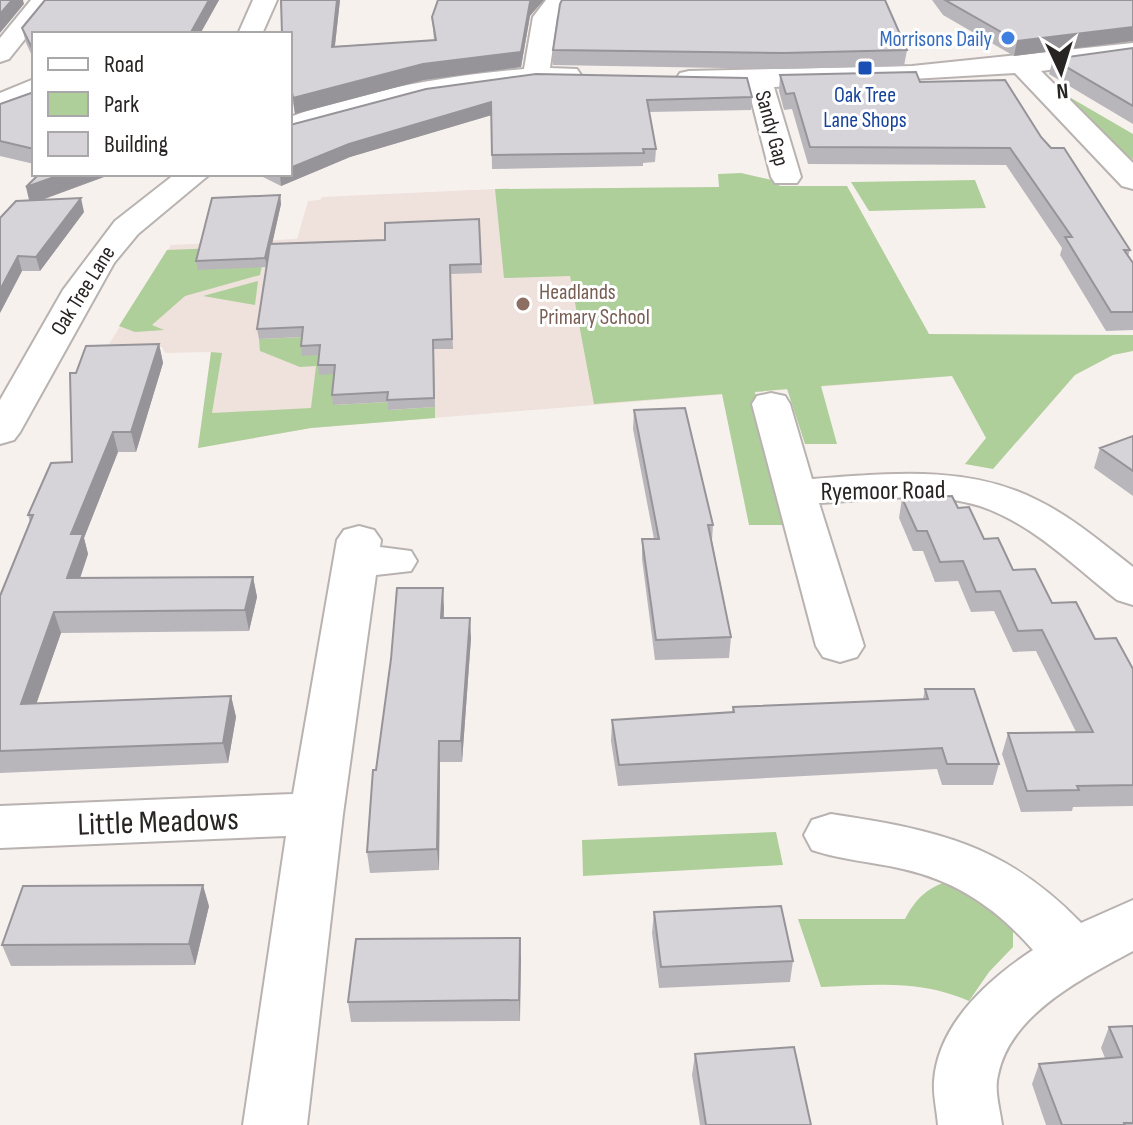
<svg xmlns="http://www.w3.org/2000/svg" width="1133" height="1125" font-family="'Sofia Sans Condensed',sans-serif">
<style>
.built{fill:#efe1db}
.green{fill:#afcf9a}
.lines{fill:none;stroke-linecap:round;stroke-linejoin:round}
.minor-casing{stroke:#b8b2b0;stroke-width:4}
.minor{fill:#fff;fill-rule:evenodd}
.wall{fill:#b8b6bb}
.shaded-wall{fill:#969498}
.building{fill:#d6d4d9;stroke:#969498;stroke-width:2}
.shop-dot{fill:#3f7fe0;stroke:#fff;stroke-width:3}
.transit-dot{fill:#1a4fb4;stroke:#fff;stroke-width:3}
.education-dot{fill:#8d6e63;stroke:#fff;stroke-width:3}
.labels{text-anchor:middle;stroke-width:6;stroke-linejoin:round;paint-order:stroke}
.far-shop-label{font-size:22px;fill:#366cbe;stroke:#fff;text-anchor:end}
.far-transit-label{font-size:22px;fill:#164399;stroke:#fff}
.far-street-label{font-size:22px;fill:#272423;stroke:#fff}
.far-education-label{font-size:22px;fill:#785e54;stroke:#fff;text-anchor:start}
.street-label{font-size:26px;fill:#272423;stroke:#fff}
.near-street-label{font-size:32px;fill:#272423;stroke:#fff}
</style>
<rect width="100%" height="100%" fill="#f7f1ee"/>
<!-- built -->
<path class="built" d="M 847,186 L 952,376 L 311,428 L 198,448 L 211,352 L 165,353 L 162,347 L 109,344 L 171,245 L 297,239 L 308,201 L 320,200 L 322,197 L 495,189 Z"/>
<!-- green -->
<path class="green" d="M 1059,91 L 1133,134 L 1133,160 L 1128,156 Z
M 741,173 L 772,180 L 780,186 L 847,186 L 929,334 L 1133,335 L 1133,351 L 1113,355 L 1075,375 L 993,469 L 965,464 L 986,438 L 952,376 L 821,386 L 837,444 L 805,444 L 787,389 L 755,392 L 784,525 L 749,525 L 722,394 L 594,404 L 570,276 L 504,278 L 495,189 L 719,187 L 718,174 Z
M 975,180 L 986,208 L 869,211 L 851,182 Z
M 266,246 L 260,275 L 185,296 L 152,325 L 164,330 L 135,332 L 119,326 L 167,250 Z
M 258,281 L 255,305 L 203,296 Z
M 304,337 L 336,374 L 334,405 L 389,402 L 389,410 L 435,407 L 435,418 L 311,428 L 198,448 L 211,352 L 222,353 L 212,413 L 311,408 L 316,366 L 300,367 L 260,351 L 259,339 Z
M 776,832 L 783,865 L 583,876 L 582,840 Z
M 952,880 L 1013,917 L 1013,947 L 989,972 L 969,1001 C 918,979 876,985 821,987 L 798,919 L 905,919 C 916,898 929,886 952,880 Z"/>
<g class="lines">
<defs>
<path id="minor" d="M 31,0 L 56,0 L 9,59 L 0,62 L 0,38 Z
M 253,0 L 277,0 L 262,34 L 238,34 Z
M 546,0 L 570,0 L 557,17 L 550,68 L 577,69 L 581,75 L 577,81 L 427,97 L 364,111 L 290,135 L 290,117 C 365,90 445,76 524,69 L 533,17 Z
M 1133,43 L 1133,59 L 1041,71 L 1133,163 L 1133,189 L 1122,186 L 1015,73 L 774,87 L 801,177 L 797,183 L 775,183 L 771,177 L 748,87 L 689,87 L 680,85 L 676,79 L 680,73 L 689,71 L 912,66 Z
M 34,79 L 34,97 L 0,111 L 0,93 Z
M 175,174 L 210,174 L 138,234 L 114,263 L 20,432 L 14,440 L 0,444 L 0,400 L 63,290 L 115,221 Z
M 771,393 L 785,396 L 790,404 L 812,479 C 887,474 967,464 1037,500 C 1072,517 1102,543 1133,567 L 1133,605 L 1117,600 C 1074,566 1033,524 980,506 C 930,490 870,500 819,503 L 864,646 L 857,657 L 840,662 L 823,657 L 816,646 L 752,404 L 757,396 Z
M 359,526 L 374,530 L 381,540 L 380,547 L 411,551 L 417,561 L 411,571 L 376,575 L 343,814 L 307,1125 L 243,1125 L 286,836 L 0,848 L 0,806 L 293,794 L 337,540 L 344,530 Z
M 831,814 C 936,830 1005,844 1081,923 L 1133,900 L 1133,951 C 1083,978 1010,1014 998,1075 C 994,1091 1000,1109 1002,1125 L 938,1125 C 937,1111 933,1096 934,1081 C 938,1024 989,979 1033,950 C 997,909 957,881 903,869 C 873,862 842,860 812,850 L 804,835 L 812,820 Z"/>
</defs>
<!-- minor casing -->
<use href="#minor" class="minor-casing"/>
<!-- minor -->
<use href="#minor" class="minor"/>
</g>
<!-- wall -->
<path class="wall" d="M 45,0 L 219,0 L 200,34 L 34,34 L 34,60 L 26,43 L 22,28 Z
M 281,0 L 340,0 L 335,46 L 434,41 L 432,17 L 530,16 L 521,67 L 424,80 L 295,114 L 290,86 L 290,34 Z
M 932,0 L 1133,0 L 1133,41 L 1014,56 L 943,15 Z
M 1133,48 L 1133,124 L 1049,74 L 1053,59 Z
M 553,50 L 907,50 L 904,66 L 782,69 L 553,65 Z
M 780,75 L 920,82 L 1041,137 L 1130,250 L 1128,256 L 1133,263 L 1133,330 L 1106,331 L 1060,255 L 1062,248 L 1006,165 L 808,164 L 792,109 L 784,110 L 779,91 Z
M 426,89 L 752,97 L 751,110 L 649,112 L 656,149 L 655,162 L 643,163 L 643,166 L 492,169 L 491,115 L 350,157 L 281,186 L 257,174 L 290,174 Z
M 34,92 L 34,164 L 0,156 L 0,104 Z
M 112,174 L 42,200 L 84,212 L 40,271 L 22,271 L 0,313 L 29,200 Z
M 280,195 L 281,204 L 272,244 L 385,240 L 479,219 L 482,273 L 450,274 L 453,349 L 434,349 L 435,407 L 388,410 L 388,402 L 333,405 L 332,395 L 334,374 L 319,375 L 318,365 L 319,355 L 302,356 L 301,346 L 302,337 L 259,339 L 257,329 L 267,267 L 198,270 L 196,261 Z
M 159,344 L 163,363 L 136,452 L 118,452 L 84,538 L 88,554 L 80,578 L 253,577 L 257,597 L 249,631 L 61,633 L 36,703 L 231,696 L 236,717 L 228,763 L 0,773 L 0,596 L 30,522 L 28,515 L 72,462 L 76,373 Z
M 634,410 L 713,525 L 712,541 L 731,637 L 729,658 L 655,660 L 642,559 L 642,539 L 654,539 L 633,429 Z
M 1133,436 L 1133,496 L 1094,468 L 1100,448 Z
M 902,498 L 958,508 L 984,539 L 1013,570 L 1133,669 L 1133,806 L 1073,807 L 1072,811 L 1021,812 L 1002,754 L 1008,733 L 1076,732 L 1036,651 L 1013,652 L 994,611 L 971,612 L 958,581 L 935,582 L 923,551 L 913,551 L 899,518 Z
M 444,608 L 444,618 L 471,638 L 462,762 L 440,762 L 439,870 L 370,873 L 367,852 L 376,770 Z
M 925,689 L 999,764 L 993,785 L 942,785 L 937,769 L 618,786 L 611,741 L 612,720 L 732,712 L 733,707 L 923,699 Z
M 209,906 L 195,965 L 11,966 L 2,945 Z
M 654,912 L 793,961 L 790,982 L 659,988 L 652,933 Z
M 520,938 L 520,1021 L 351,1022 L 348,1002 Z
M 1133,1026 L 1133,1125 L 1046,1125 L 1032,1084 L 1039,1064 L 1105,1058 L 1101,1048 L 1109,1027 Z
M 695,1054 L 811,1125 L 700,1125 L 692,1075 Z"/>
<!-- shaded-wall -->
<path class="shaded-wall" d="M 12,0 L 23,0 L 24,4 L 0,33 L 0,14 Z
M 209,0 L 219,0 L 200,34 L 190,34 Z
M 337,0 L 340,0 L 333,62 L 332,47 Z
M 531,0 L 544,0 L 530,16 L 521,67 L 424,80 L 295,114 L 293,98 L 530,2 Z
M 1133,27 L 1133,41 L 1014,56 L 1017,41 Z
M 491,102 L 492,115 L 350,157 L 281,186 L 280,174 L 290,174 L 290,168 L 349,144 Z
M 63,174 L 112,174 L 30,204 L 26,187 Z
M 280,195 L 281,204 L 267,267 L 265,258 Z
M 81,198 L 84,212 L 40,271 L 36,257 Z
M 18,256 L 22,271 L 0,313 L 0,290 Z
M 159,344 L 163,363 L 136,452 L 131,432 Z
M 113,432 L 118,452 L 84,538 L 88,554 L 73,599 L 67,578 L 71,534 Z
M 253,577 L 257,597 L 249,631 L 245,610 Z
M 443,588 L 444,608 L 442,638 L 441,618 Z
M 54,612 L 61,633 L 29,725 L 21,704 Z
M 470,618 L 471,638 L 462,762 L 461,741 Z
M 231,696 L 236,717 L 228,763 L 223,743 Z
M 439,741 L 440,762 L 439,870 L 437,849 Z
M 203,885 L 209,906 L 195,965 L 189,944 Z
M 520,938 L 521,958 L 520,1021 L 519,1000 Z"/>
<!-- building -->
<path class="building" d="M 0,0 L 12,0 L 0,14 Z
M 45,0 L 209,0 L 190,34 L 34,34 L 34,52 L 22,28 Z
M 281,0 L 337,0 L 332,47 L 436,40 L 432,17 L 438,0 L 531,0 L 530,2 L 521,52 L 423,64 L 293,98 L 290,82 L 290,34 L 282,34 Z
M 562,0 L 885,0 L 907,50 L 784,53 L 553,50 L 560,4 Z
M 945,0 L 1133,0 L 1133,27 L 1017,41 Z
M 1133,48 L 1133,106 L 1053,59 Z
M 916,72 L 920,82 L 1005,80 L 1041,137 L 1051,148 L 1064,148 L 1130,250 L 1124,250 L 1133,263 L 1133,312 L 1111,312 L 1065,237 L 1072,237 L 1010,148 L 810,147 L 794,93 L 786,94 L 780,75 Z
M 536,74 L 747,78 L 752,97 L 647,100 L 656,149 L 643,149 L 644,153 L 492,155 L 491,102 L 349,144 L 290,168 L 290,125 L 426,89 Z
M 34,92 L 34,149 L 0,141 L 0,104 Z
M 39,174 L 63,174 L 26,187 Z
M 280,195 L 265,258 L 196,261 L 212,198 Z
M 81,198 L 36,257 L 18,256 L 0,290 L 0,218 L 16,201 Z
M 479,219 L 481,264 L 450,265 L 452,339 L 433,340 L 434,398 L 387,400 L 388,392 L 332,395 L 335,365 L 318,365 L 320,345 L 301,346 L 303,327 L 257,329 L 270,244 L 385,240 L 385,223 Z
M 159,344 L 131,432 L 113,432 L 71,534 L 83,534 L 67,578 L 253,577 L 245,610 L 54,612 L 21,704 L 231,696 L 223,743 L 0,751 L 0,596 L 33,515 L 28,515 L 51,463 L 72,462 L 70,373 L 76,373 L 86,346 Z
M 685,408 L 713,525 L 708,525 L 731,637 L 656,640 L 642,539 L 659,539 L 634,410 Z
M 1133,436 L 1133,471 L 1100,448 Z
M 952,496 L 958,508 L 969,507 L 984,539 L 998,538 L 1013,570 L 1035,569 L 1052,603 L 1076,602 L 1095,639 L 1116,638 L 1133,669 L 1133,785 L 1077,786 L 1079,790 L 1027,791 L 1008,733 L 1093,732 L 1042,630 L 1018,631 L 1000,591 L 976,592 L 963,561 L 940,562 L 927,531 L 917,531 L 902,498 Z
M 397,588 L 443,588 L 441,618 L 470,618 L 461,741 L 439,741 L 437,849 L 367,852 L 373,770 L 376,770 L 391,659 Z
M 925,689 L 974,689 L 999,764 L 947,764 L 942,748 L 619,765 L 612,720 L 734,712 L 733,707 L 928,699 Z
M 203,885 L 189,944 L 2,945 L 23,886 Z
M 781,906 L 793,961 L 661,967 L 654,912 Z
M 520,938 L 519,1000 L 348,1002 L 356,939 Z
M 1133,1026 L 1133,1123 L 1124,1123 L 1125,1125 L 1062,1125 L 1039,1064 L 1122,1057 L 1109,1027 Z
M 794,1047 L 811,1125 L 706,1125 L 695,1054 Z"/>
<!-- markers -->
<circle class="shop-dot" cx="1008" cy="38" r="8"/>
<rect class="transit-dot" x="857" y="60" width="16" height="16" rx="4"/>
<circle class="education-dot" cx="523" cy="304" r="8"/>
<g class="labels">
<!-- far-shop labels -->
<g class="far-shop-label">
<text x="992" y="46">Morrisons Daily</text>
</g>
<!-- far-transit labels -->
<g class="far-transit-label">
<text x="865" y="102">Oak Tree<tspan x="865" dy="25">Lane Shops</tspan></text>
</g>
<!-- far-street labels -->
<g class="far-street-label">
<text transform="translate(773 128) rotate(75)" y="8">Sandy Gap</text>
<text transform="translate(82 290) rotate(-58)" y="8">Oak Tree Lane</text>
</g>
<!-- far-education labels -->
<g class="far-education-label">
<text x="539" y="299">Headlands<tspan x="539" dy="25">Primary School</tspan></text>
</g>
<!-- street labels -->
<g class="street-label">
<text transform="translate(883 490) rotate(-1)" y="9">Ryemoor Road</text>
</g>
<!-- near-street labels -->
<g class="near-street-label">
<text transform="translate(158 821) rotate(-2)" y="11">Little Meadows</text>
</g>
</g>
<!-- legend -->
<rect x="32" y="32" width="260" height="144" fill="#ffffff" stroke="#a9a7a7" stroke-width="2"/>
<rect x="48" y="58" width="40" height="12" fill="#ffffff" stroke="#a9a7a7" stroke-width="2"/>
<text x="104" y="72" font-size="24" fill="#272423">Road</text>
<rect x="48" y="92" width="40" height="24" fill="#afcf9a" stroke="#a9a7a7" stroke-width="2"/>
<text x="104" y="112" font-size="24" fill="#272423">Park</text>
<rect x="48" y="132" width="40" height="24" fill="#d6d4d9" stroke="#a9a7a7" stroke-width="2"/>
<text x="104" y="152" font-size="24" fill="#272423">Building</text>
<!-- north arrow -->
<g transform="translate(1061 72) rotate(176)" stroke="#ffffff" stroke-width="6" paint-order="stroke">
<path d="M0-6L14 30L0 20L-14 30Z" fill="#272423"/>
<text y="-12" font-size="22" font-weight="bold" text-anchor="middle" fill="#272423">N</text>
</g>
</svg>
